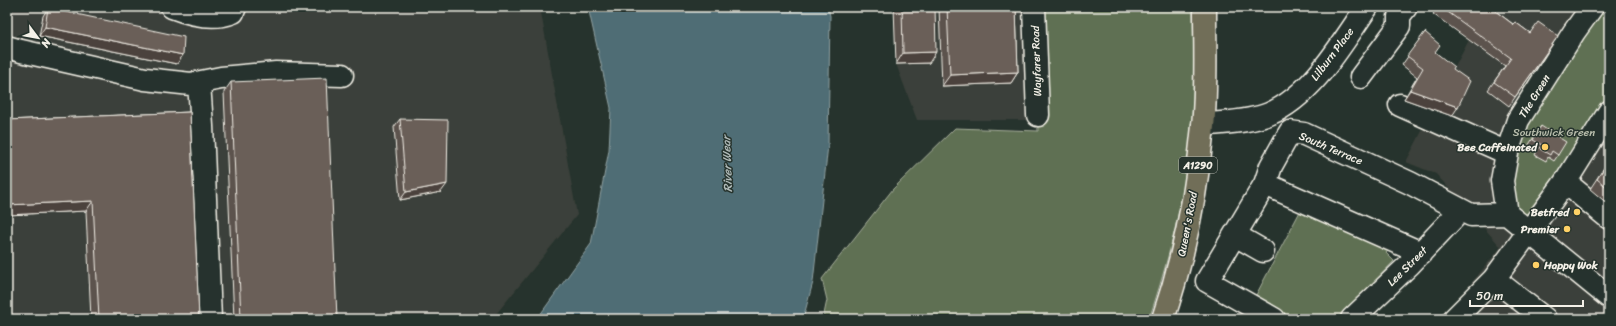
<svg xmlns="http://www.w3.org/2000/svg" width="1616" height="326" font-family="Sriracha,sans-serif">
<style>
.built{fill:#3b403a}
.green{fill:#5e7052;stroke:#a9b09d}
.water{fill:#4f6d75;stroke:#91a2a3}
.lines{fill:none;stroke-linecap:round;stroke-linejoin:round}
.minor-casing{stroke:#f4f1e8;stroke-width:25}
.major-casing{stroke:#f4f1e8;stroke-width:25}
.minor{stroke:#26332d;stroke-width:22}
.major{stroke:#716e59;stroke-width:22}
.wall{fill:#5c524d;stroke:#f4f1e8}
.shaded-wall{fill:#4b423e;stroke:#f4f1e8}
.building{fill:#6b5f59;stroke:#f4f1e8}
.poi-dot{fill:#ffd166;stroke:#26332d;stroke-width:1.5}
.labels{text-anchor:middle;stroke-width:3;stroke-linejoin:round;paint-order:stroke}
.shield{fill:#26332d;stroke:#b6b8b0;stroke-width:1}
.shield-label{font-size:10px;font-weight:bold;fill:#f4f1e8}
.street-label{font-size:11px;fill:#f4f1e8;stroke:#26332d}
.park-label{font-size:11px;fill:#b8bdac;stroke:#26332d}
.poi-label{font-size:11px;font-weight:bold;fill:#f4f1e8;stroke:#26332d;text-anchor:end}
.water-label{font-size:12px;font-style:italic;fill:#b2bcba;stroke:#26332d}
</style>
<rect width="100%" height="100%" fill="#26332d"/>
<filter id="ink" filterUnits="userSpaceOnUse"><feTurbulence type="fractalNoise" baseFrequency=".025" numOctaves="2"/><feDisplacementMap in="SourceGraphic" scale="8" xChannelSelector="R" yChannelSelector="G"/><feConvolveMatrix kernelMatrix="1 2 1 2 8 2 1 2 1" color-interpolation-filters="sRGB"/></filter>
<g filter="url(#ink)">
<!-- built -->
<path class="built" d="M 7,7 L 540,7 L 577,215 L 492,319 L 7,319 Z
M 894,7 L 1096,7 L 1079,120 L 917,120 L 896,64 Z
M 1486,7 L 1609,7 L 1609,319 L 1465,319 L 1464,292 L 1501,247 L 1436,174 L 1406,162 Z"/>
<!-- green -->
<path class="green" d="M 1034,7 L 1193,7 C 1194,64 1195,124 1185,180 C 1177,227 1164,274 1149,319 L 823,319 L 827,300 L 822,279 L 893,189 L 955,128 L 1038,131 Z
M 1592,7 L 1609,7 L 1609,112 L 1528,233 L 1507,214 L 1507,153 Z
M 1304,204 L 1394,245 L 1386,253 L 1394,261 L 1339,319 L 1295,319 L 1255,297 Z"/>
<!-- water -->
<path class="water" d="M 588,7 L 828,7 L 830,16 L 828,145 L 813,282 L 803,319 L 537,319 L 591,244 L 609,150 L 611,108 Z"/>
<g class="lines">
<defs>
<path id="minor" d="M 172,7 C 190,14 214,20 233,12 L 235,7
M 1034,7 L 1038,115
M 1592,7 L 1574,32 L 1518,120 L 1507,153 L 1502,181 L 1507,214 L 1609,297
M 7,47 L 21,51 L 145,79 L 191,84 L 221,78 L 276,73 L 342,75
M 1361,77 L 1399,26 L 1399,16 L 1406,7
M 199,83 L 202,126 L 210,319
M 1400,105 L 1507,153
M 1203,125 C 1225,122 1249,122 1269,114 C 1312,96 1342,43 1367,7
M 1565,182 L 1609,218
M 1265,184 L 1421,253
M 1235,235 L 1263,251
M 1494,279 L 1545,319
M 1274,319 L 1207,281 L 1265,184 L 1271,166 L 1290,132 L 1304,134 L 1410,183 L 1471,215 L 1507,214
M 1352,319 L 1410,264 L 1461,210
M 1454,319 L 1494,279 L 1566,181 L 1609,112"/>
<path id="major" d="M 1163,319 C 1184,257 1197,191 1203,126 C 1207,87 1205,46 1205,7"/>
</defs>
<!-- minor casing -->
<use href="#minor" class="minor-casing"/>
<!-- major casing -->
<use href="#major" class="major-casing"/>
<!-- minor -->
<use href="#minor" class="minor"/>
<!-- major -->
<use href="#major" class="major"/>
</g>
<!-- wall -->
<path class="wall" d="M 894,7 L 935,7 L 929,63 L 896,64 Z
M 939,7 L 1016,7 L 1018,72 L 1011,83 L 942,86 Z
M 1438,7 L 1490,7 L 1513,24 L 1515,22 L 1530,33 L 1558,36 L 1509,106 L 1488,90 L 1505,66 L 1433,14 Z
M 48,8 L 177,64 L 39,36 L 43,16 Z
M 1425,32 L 1435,52 L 1453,69 L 1452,116 L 1404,99 L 1417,77 L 1402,65 Z
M 231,82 L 337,319 L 234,319 L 224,92 Z
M 190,112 L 199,319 L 91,319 L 86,211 L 7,215 L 7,120 Z
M 400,119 L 441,192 L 400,200 L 394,127 Z
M 1541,126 L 1558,155 L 1554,161 L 1548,157 L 1546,161 L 1535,155 L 1537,151 L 1528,146 Z
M 1609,160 L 1609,205 L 1590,189 Z"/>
<!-- shaded-wall -->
<path class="shaded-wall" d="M 45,27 L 183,55 L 177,64 L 39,36 Z
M 936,52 L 929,63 L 896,64 L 903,53 Z
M 1018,72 L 1011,83 L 942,86 L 950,75 Z
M 1410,90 L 1458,107 L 1452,116 L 1404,99 Z
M 447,184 L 441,192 L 400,200 L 406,192 Z
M 93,201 L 86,211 L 7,215 L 7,205 Z"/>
<!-- building -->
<path class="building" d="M 902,7 L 935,7 L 936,52 L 903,53 Z
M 947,7 L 1016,7 L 1018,72 L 950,75 Z
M 1441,7 L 1490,7 L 1514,25 L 1515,22 L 1530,33 L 1538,22 L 1558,36 L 1515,97 L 1494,82 L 1511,58 Z
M 48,8 L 184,37 L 183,55 L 45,27 Z
M 1425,32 L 1440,45 L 1435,52 L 1454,67 L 1453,69 L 1470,81 L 1458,107 L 1410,90 L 1423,68 L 1407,56 Z
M 327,78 L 337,319 L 241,319 L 231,82 Z
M 190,112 L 199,319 L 99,319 L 93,201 L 7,205 L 7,120 Z
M 400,119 L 448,120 L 447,184 L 406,192 Z
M 1541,126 L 1566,142 L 1558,155 L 1552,151 L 1550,155 L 1540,149 L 1542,145 L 1533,140 Z
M 1609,161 L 1609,189 L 1597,179 Z"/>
</g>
<!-- markers -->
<g class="poi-dot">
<circle cx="1545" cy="147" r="4"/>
<circle cx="1577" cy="212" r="4"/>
<circle cx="1567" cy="229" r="4"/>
<circle cx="1536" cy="265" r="4"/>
</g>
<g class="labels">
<!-- shield labels -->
<rect class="shield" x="1179" y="157" width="38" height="16" rx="3"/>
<g class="shield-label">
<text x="1198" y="169">A1290</text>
</g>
<!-- street labels -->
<g class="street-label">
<text transform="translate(1332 54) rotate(-53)" y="4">Lilburn Place</text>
<text transform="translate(1036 61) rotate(-92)" y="4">Wayfarer Road</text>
<text transform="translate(1534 96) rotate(-58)" y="4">The Green</text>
<text transform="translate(1331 148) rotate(23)" y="4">South Terrace</text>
<text transform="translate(1187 224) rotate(-79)" y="4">Queen's Road</text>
<text transform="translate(1407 266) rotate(-45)" y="4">Lee Street</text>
</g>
<!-- park labels -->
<g class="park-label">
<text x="1554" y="136">Southwick Green</text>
</g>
<!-- poi labels -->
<g class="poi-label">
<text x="1537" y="151">Bee Caffeinated</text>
<text x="1569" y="216">Betfred</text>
<text x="1559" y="233">Premier</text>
<text x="1544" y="269" text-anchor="start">Happy Wok</text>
</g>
<!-- water labels -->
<g class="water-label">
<text transform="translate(727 164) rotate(-92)" y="4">River Wear</text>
</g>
</g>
<!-- margin -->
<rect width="1616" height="326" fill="none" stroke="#26332d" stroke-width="24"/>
<rect x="12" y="12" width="1592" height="302" fill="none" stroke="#f4f1e8" stroke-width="1.5" filter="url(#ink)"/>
<!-- north arrow -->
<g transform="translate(38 38) rotate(122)" stroke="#26332d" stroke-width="3" paint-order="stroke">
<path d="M0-3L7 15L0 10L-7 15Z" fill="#f4f1e8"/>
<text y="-6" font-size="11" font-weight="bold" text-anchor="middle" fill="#f4f1e8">N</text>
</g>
<!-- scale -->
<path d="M1470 300v6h113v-6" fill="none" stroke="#f4f1e8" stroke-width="2"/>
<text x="1476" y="300" font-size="12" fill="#f4f1e8" stroke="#26332d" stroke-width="3" paint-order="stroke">50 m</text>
</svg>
